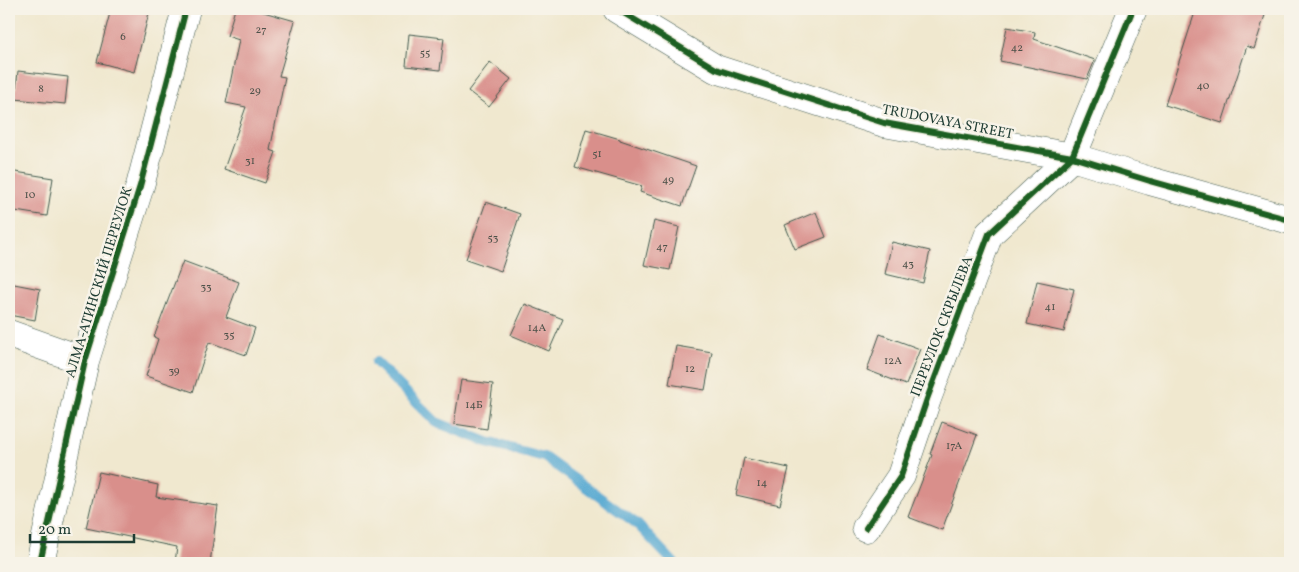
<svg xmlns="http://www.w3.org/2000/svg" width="1299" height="572" font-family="Vollkorn,serif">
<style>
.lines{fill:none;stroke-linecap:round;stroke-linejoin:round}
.stream{stroke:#56a9d1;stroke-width:10}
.building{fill:#d98f8b}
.minor-casing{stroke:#3e574b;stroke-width:29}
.minor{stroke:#fff;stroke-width:28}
.cycleway-casing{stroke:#f7f3e8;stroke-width:9}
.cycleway{stroke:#1b5e20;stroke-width:6}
.labels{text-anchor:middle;stroke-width:5;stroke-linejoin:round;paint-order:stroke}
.number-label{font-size:11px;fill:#4e524a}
.street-label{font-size:14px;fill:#1f3d34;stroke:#f7f3e8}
</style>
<rect width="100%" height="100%" fill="#f7f3e8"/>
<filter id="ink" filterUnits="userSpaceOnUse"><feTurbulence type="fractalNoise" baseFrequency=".02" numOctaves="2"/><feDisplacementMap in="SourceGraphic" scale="10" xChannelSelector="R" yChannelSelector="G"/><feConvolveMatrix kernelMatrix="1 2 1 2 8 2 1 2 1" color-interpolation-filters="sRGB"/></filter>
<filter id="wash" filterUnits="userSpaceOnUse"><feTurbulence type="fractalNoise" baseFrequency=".0096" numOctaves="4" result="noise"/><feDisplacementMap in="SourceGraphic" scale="20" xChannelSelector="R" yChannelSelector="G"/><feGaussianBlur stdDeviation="1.12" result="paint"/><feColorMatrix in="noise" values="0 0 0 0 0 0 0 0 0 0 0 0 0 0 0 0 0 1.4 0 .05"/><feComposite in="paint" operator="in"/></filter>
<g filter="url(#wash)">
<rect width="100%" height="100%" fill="#f0e8cf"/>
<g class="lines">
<!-- stream -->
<path class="stream" d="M 376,362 L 436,422 L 487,442 L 544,457 L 637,524 L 674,563"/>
</g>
<g id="blocks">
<!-- building -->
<path class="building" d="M 111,9 L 150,9 L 134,72 L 97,62 Z
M 235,9 L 253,9 L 295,21 L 279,76 L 285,77 L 270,150 L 276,152 L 265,183 L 224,169 L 246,107 L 226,103 L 239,40 L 227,36 Z
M 1196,9 L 1267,9 L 1254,49 L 1247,46 L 1222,123 L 1165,105 Z
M 1007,27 L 1035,32 L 1034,39 L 1095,60 L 1087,79 L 1000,61 Z
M 409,34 L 444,38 L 440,70 L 406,66 Z
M 490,62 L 511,79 L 489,107 L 468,91 Z
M 18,71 L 68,77 L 65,104 L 15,99 Z
M 586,129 L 620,139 L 620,140 L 696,166 L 682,206 L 640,192 L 642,186 L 575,167 Z
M 9,171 L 53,178 L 47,216 L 9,210 Z
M 486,202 L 520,214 L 501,271 L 466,259 Z
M 816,212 L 826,237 L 795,249 L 785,225 Z
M 654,221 L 679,227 L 670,270 L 644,265 Z
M 892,242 L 930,251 L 923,283 L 885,274 Z
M 183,261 L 239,282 L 226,317 L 255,328 L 246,355 L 209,342 L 193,392 L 146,376 L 158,339 L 154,337 Z
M 1037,281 L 1074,289 L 1064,332 L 1027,324 Z
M 9,283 L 40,289 L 35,320 L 9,315 Z
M 525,304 L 563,319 L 549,351 L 511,335 Z
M 880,334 L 920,349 L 906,385 L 867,370 Z
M 676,346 L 712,352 L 705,390 L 669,384 Z
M 461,380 L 493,384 L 487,429 L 454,424 Z
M 942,422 L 977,435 L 942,530 L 908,517 L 932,455 L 930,454 Z
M 744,458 L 789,468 L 780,505 L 736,495 Z
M 99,472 L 158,485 L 156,497 L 218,506 L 210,563 L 175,563 L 177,547 L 86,528 Z"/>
</g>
</g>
<g filter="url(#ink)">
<use href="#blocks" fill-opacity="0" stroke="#3e574b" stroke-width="1"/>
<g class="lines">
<defs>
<path id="minor" d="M 617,9 L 716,69 L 884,123 L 1072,157 L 1150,181 L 1290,220
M 9,334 L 85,361
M 866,528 L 901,476 L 927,399 L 989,234 L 1072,157 L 1133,9
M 40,563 L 85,361 L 140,186 L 186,9"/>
</defs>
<!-- minor casing -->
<use href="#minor" class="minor-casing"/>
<!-- minor -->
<use href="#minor" class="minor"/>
<defs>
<path id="cycleway" d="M 617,9 L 716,69 L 884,123 L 1072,157 L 1150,181 L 1290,220
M 866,528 L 901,476 L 927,399 L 989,234 L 1072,157 L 1133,9
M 40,563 L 85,361 L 140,186 L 186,9"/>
</defs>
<!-- cycleway casing -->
<use href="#cycleway" class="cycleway-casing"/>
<!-- cycleway -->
<use href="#cycleway" class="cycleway"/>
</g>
</g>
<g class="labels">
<!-- number labels -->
<g class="number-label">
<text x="261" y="33">27</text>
<text x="123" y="40">6</text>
<text x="1017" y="51">42</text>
<text x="425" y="56">55</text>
<text x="1203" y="89">40</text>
<text x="41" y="92">8</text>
<text x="255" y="94">29</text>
<text x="597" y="157">51</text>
<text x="250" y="164">31</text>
<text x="668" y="183">49</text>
<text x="30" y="198">10</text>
<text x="493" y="241">53</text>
<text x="662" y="250">47</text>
<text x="908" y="267">43</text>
<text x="206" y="290">33</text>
<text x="1050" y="310">41</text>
<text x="537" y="331">14А</text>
<text x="229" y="338">35</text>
<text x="893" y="364">12А</text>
<text x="690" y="372">12</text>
<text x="174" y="374">39</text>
<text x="474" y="408">14Б</text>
<text x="954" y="449">17А</text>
<text x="762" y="486">14</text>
</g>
<!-- street labels -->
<g class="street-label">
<text transform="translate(948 121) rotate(11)" y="5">TRUDOVAYA STREET</text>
<text transform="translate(98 282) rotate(-73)" y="5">АЛМА-АТИНСКИЙ ПЕРЕУЛОК</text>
<text transform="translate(941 326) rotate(-69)" y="5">ПЕРЕУЛОК СКРЫЛЕВА</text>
</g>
</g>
<!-- margin -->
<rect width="1299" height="572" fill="none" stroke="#f7f3e8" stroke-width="30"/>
<!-- scale -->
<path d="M30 534v8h104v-8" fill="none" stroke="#1f3d34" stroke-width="2.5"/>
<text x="38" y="534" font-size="15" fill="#1f3d34" stroke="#f7f3e8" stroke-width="4" paint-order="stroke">20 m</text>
</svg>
